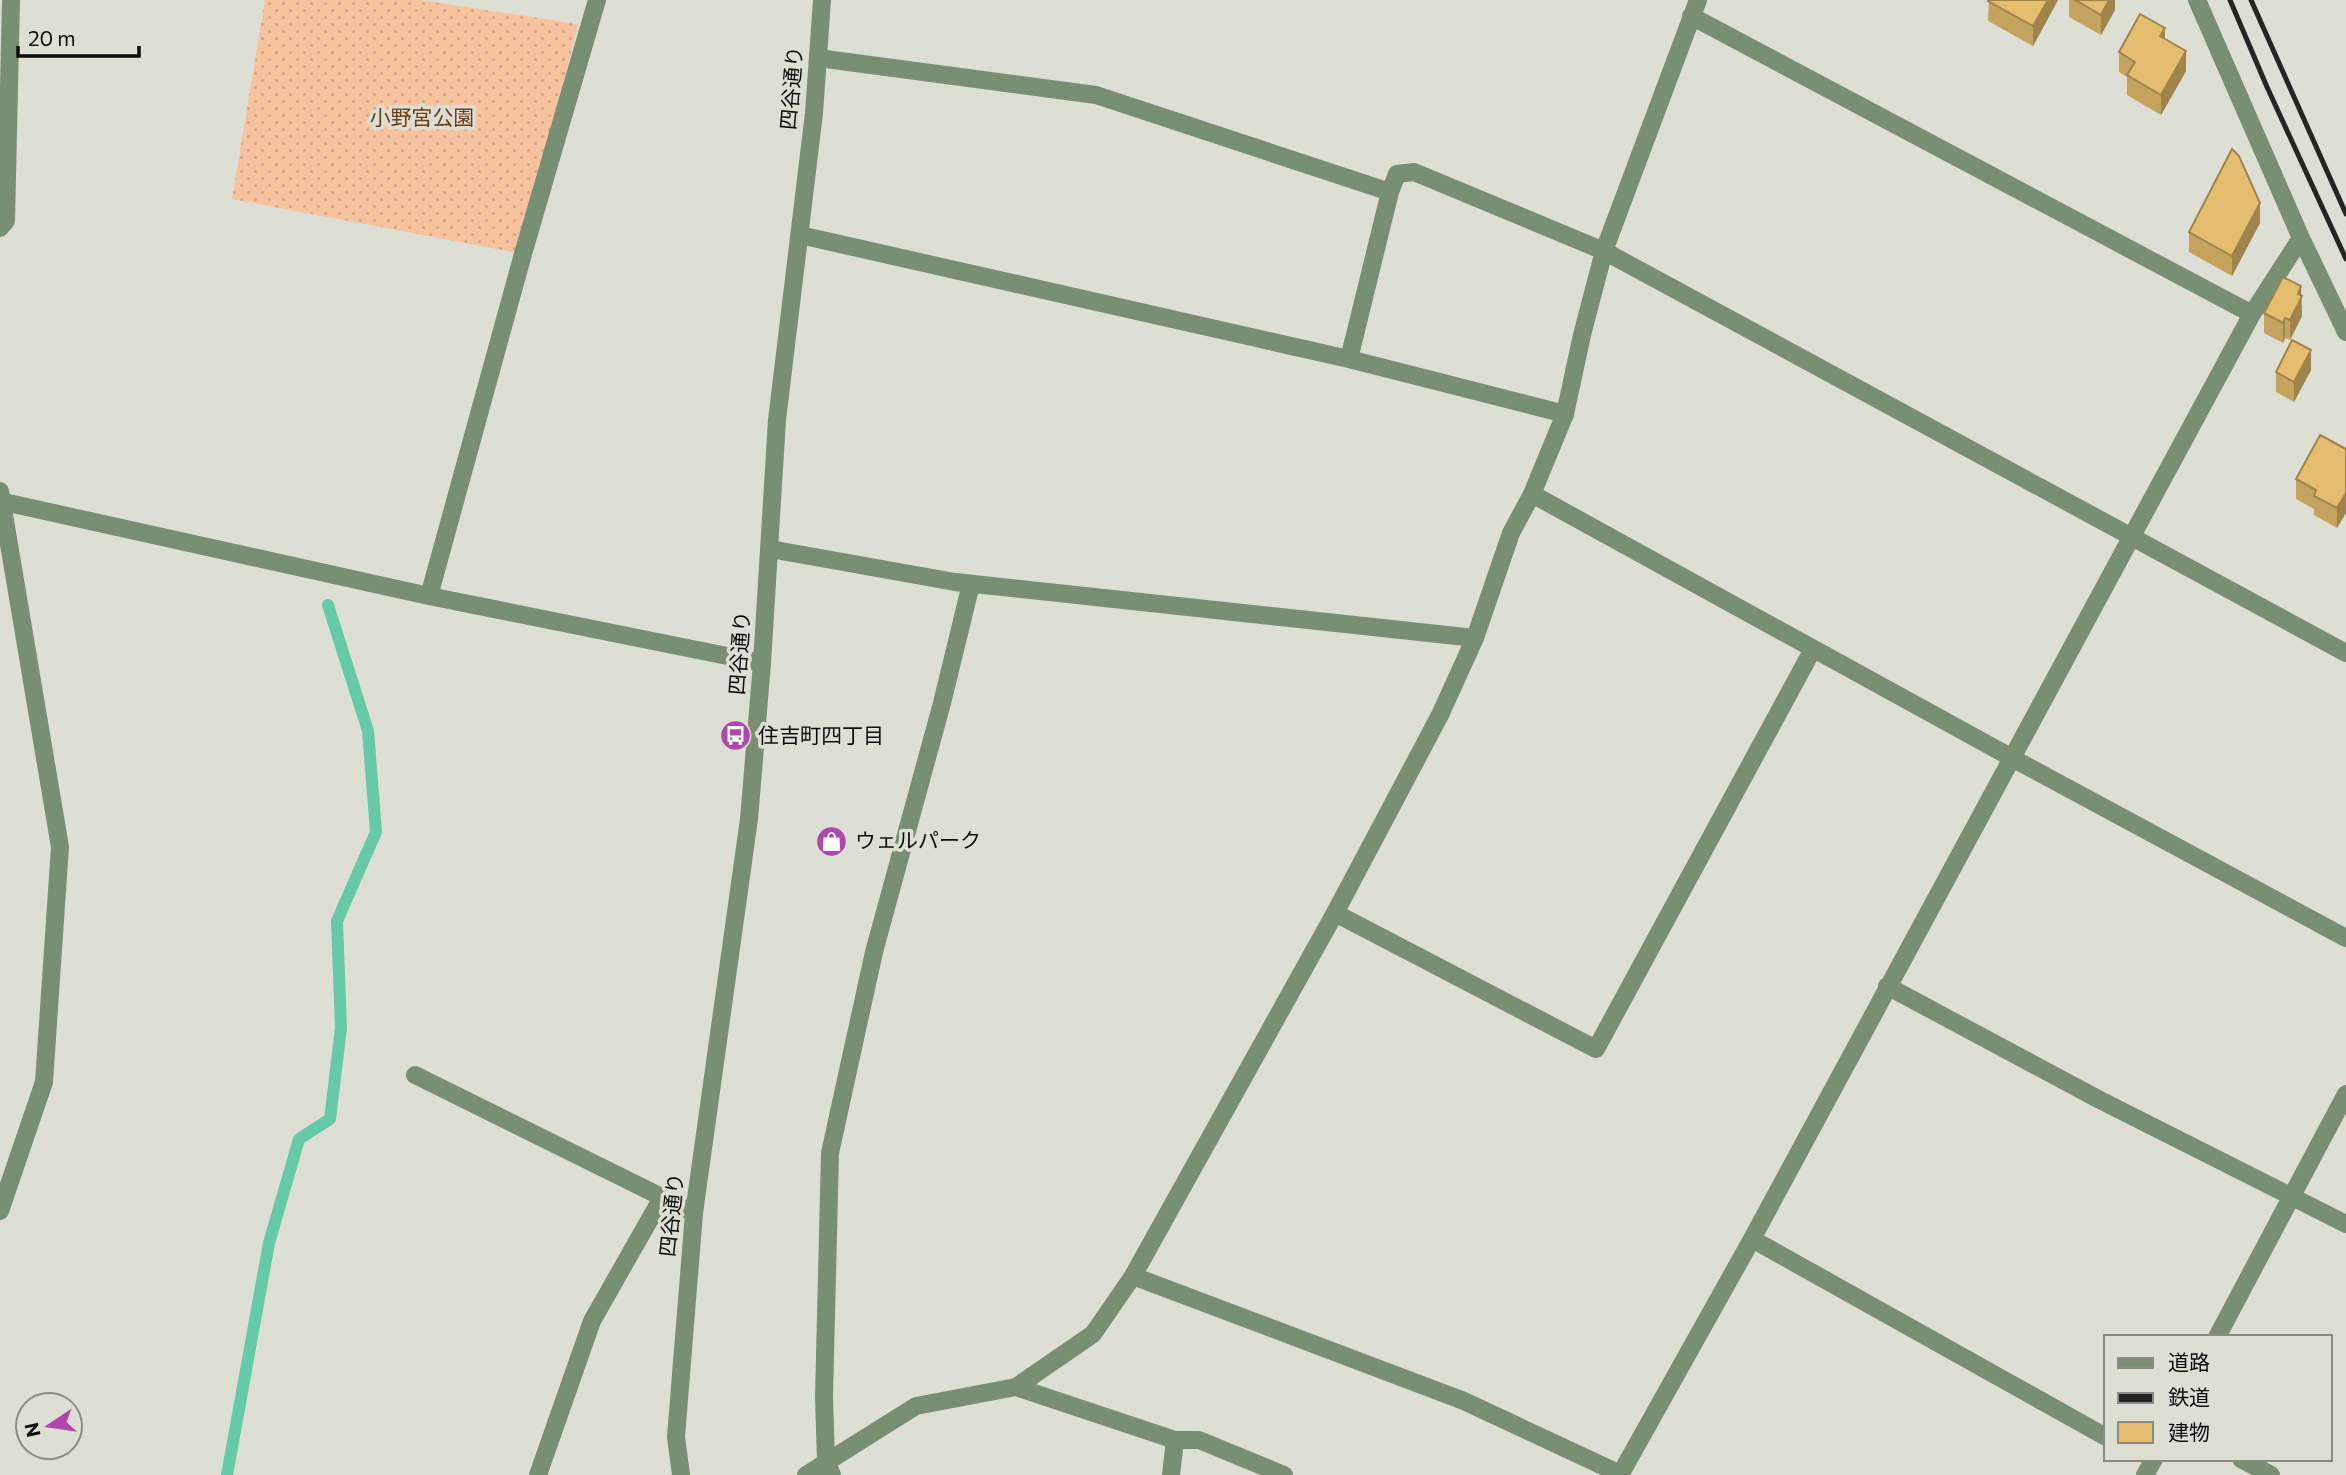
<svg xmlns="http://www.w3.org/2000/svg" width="2346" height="1475" font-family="Commissioner,'Noto Sans JP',sans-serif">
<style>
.grass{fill:url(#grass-dots)}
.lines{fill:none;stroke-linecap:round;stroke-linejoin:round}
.stream{stroke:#66caa9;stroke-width:12}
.service{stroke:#788f74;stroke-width:18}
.minor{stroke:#788f74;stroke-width:18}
.tertiary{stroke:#788f74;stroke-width:18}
.rail{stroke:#252621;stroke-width:5}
.wall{fill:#c4a35f}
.shaded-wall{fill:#a0844e}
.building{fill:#e4bd6f;stroke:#a0844e;stroke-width:2}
.labels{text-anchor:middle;stroke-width:7;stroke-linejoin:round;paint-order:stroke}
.street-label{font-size:21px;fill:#0c0d09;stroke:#dedfd4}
.park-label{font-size:21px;fill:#6b3d19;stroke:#dedfd4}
.poi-label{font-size:21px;fill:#0c0d09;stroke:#dedfd4;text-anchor:start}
</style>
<defs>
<pattern id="grass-dots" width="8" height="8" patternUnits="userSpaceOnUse" patternTransform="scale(1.75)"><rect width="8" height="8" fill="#f7c29e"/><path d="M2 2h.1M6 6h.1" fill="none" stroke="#d3a687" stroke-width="1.8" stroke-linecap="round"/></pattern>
</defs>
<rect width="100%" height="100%" fill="#dedfd4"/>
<!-- grass -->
<path class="grass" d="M 265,0 L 420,0 L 578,24 L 523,254 L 232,199 Z"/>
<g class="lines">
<!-- stream -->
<path class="stream" d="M 227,1475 L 269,1243 L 299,1139 L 330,1119 L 341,1028 L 337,921 L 376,832 L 368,731 L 328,605"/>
<!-- service -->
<path class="service" d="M 818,58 L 1096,95 L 1390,192
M 800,235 L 1349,359 L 1565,414
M 1349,359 L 1390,192 L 1397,174 L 1414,172 L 1604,251
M 1175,1440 L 1199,1440 L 1284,1475
M 538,1475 L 592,1321 L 663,1196"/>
<!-- minor -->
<path class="minor" d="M 2197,0 L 2301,238 L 2346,332
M 1691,16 L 2252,314
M 0,228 L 6,221 L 11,0
M 1604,251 L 2346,653
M 0,491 L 60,847 L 44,1082 L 0,1211
M 1532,494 L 2012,758 L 2346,938
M 4,502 L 429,596 L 762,663
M 770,549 L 955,582 L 1475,638
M 429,596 L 523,254 L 597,0
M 1335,913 L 1596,1049 L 1813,649
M 1887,986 L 2100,1100 L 2346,1224
M 415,1075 L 694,1213
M 1133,1276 L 1464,1401 L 1620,1474
M 2217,1337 L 2346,1094
M 1016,1387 L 1175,1440 L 1171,1475
M 2106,1437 L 1752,1239 L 2252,314 L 2301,238
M 2241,1459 L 2271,1475
M 806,1475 L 916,1406 L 1016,1387 L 1093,1334 L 1133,1276 L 1335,913 L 1440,715 L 1475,638 L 1511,533 L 1532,494 L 1565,414 L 1582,335 L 1604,251 L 1698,0
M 832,1475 L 826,1461 L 824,1397 L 830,1153 L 874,952 L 942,703 L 971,584
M 1620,1475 L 1752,1239
M 2145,1475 L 2154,1459"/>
<!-- tertiary -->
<path class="tertiary" d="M 681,1475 L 676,1437 L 694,1213 L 749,819 L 762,663 L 777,420 L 814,113 L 822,0"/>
<!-- rail -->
<path class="rail" d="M 2230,0 L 2267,87 L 2346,259
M 2251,0 L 2346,214"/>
</g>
<!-- wall -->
<path class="wall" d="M 1989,0 L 2058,0 L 2033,46 L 1988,21 Z
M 2069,0 L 2115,0 L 2115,10 L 2101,35 L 2069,17 Z
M 2165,39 L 2186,71 L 2161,115 L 2127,95 L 2127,77 L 2119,72 L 2119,52 Z
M 2260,223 L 2232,276 L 2189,252 L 2189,232 Z
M 2301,295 L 2302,316 L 2290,340 L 2285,338 L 2283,343 L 2264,333 L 2264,313 Z
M 2311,370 L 2294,402 L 2276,392 L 2276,372 Z
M 2346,449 L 2337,528 L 2314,515 L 2314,509 L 2296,499 L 2296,479 Z"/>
<!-- shaded-wall -->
<path class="shaded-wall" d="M 2048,0 L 2058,0 L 2033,46 L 2033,26 Z
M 2109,0 L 2115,0 L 2115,10 L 2101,35 L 2101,15 Z
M 2165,28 L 2165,48 L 2160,36 Z
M 2186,51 L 2186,71 L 2161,115 L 2161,95 Z
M 2260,203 L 2260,223 L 2232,276 L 2232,256 Z
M 2301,286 L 2302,316 L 2290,340 L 2290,320 L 2298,294 Z
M 2285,318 L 2285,338 L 2283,343 L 2283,323 Z
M 2311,350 L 2311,370 L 2294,402 L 2294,382 Z
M 2346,478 L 2346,513 L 2337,528 L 2337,508 Z"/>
<!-- building -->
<path class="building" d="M 1989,0 L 2048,0 L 2033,26 L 1988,1 Z
M 2075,0 L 2109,0 L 2101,15 Z
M 2140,14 L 2165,28 L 2160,36 L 2186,51 L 2161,95 L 2127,75 L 2135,62 L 2119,52 Z
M 2232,149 L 2239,156 L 2260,203 L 2232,256 L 2189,232 Z
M 2283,277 L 2301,286 L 2298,294 L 2302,296 L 2290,320 L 2285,318 L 2283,323 L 2264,313 Z
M 2292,340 L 2311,350 L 2294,382 L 2276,372 Z
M 2320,435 L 2346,449 L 2346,493 L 2337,508 L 2314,496 L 2316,490 L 2296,479 Z"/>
<!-- icons -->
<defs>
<symbol id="bus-disc" viewBox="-11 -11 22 22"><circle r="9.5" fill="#af48ac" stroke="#dedfd4"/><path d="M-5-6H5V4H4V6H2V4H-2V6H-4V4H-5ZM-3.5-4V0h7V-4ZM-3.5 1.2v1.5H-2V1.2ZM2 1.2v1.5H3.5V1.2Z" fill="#fff"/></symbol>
<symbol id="shop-disc" viewBox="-11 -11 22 22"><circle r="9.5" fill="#af48ac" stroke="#dedfd4"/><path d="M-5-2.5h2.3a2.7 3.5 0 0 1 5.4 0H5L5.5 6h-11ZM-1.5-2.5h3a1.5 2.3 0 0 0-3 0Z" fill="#fff"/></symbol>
</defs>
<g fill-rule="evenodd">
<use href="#bus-disc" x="718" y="718" width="35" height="35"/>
<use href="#shop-disc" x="814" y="824" width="35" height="35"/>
</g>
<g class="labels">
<!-- street labels -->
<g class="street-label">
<text transform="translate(792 88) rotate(-85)" y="7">四谷通り</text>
<text transform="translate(740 653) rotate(-86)" y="7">四谷通り</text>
<text transform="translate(672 1215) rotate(-84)" y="7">四谷通り</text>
</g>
<!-- park labels -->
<g class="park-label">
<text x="422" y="125">小野宮公園</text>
</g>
<!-- poi labels -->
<g class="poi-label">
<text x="758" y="743">住吉町四丁目</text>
<text x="855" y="848">ウェルパーク</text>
</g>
</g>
<!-- legend -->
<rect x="2104" y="1335" width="228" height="126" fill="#dedfd4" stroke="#8a8b83" stroke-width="2"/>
<rect x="2118" y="1358" width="35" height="10" fill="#788f74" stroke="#8a8b83" stroke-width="2"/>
<text x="2168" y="1370" font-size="21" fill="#0c0d09">道路</text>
<rect x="2118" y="1393" width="35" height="10" fill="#252621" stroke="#8a8b83" stroke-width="2"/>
<text x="2168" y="1405" font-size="21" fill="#0c0d09">鉄道</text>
<rect x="2118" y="1422" width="35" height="21" fill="#e4bd6f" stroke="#8a8b83" stroke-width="2"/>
<text x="2168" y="1440" font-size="21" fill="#0c0d09">建物</text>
<!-- north arrow -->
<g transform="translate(49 1426) rotate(257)"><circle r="33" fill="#dedfd4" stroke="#8a8b83" stroke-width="2"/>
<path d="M0-5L12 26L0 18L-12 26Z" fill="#af48ac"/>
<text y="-10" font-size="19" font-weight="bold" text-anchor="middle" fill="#0c0d09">N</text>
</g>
<!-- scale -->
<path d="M18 46v10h121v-10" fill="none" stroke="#0c0d09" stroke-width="3.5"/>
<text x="28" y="46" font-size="21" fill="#0c0d09" stroke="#dedfd4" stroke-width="5" paint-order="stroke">20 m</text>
</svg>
